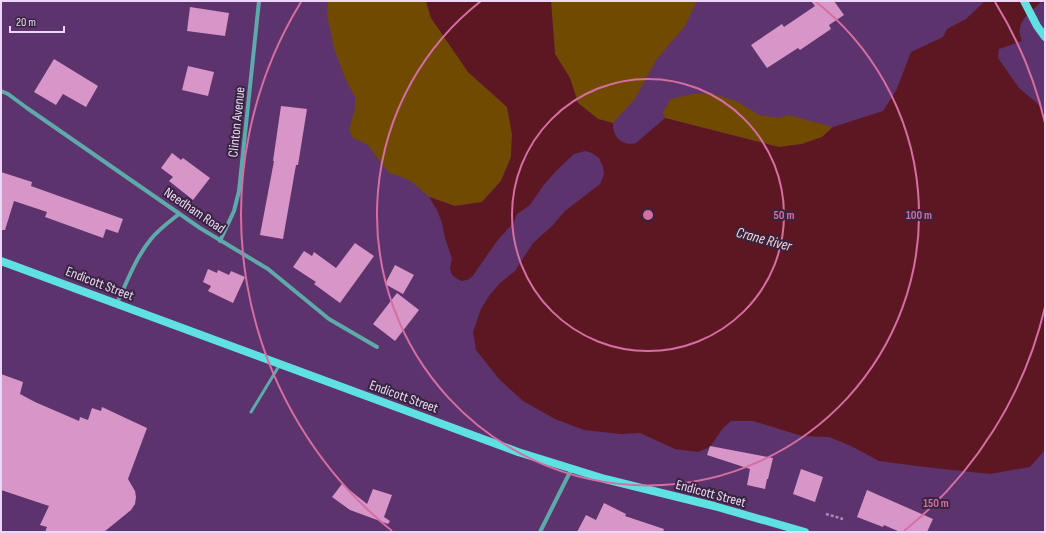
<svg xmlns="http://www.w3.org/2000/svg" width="1046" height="533" font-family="'Sofia Sans Condensed',sans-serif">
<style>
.green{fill:#704a01}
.water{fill:#5d1723}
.building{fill:#d895c8}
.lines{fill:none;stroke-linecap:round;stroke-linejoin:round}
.path{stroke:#ab8cb9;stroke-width:2.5;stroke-dasharray:3 2;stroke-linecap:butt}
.service{stroke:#5eaaaa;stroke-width:3}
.minor{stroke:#5eaaaa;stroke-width:4}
.secondary{stroke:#5fe1e2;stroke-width:8}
.ring{fill:none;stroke:#d56ea2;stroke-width:2}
.labels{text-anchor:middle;stroke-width:4;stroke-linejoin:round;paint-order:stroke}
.street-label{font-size:14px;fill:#edd6f8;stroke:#37253f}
.water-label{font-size:15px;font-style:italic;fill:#f6d2d4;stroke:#37253f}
.centre{fill:#d56ea2;stroke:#37253f;stroke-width:2}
.ring-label{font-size:12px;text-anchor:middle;font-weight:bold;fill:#d56ea2;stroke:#37253f;stroke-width:4;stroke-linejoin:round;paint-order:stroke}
</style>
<rect width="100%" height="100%" fill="#5c336d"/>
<!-- green -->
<path class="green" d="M 328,1 L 426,1 L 431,18 L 468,71 L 507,107 L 512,134 L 511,157 L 501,181 L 482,202 L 455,206 L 428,196 L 412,182 L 402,177 L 389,173 L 367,144 L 353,138 L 349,130 L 355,108 L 355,97 L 345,78 L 334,48 L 327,15 Z
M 551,1 L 697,1 L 685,26 L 657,59 L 634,100 L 613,123 L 598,119 L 578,103 L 570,78 L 555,54 Z
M 697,93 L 713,94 L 736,101 L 759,115 L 779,118 L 788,115 L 833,127 L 822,137 L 802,144 L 779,147 L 665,118 L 663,112 L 671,99 Z"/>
<!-- water -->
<path class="water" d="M 426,1 L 551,1 L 555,54 L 570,78 L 578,103 L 598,119 L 613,123 C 612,136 622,147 636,143 L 665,118 L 779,147 L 802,144 L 822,137 L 833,127 L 883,111 L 896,91 L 911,52 L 943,37 L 947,29 L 966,19 L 985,1 L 1045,1 L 1045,4 L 1041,2 C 1028,14 1014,23 1022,41 L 999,49 L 998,58 L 1019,88 L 1038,104 L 1045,113 L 1045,450 L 1030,467 L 990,474 L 925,467 L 879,461 L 851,446 L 829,437 L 802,436 L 753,421 L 731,421 L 723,428 L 710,447 L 698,452 L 675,449 L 640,433 L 621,434 L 584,430 L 555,419 L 523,401 L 499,379 L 476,350 L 473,332 L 481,309 L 489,296 L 500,283 L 515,271 L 533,243 L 552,226 L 565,211 L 600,184 L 604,174 L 603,167 L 599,158 L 592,153 L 585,151 L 574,154 L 556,171 L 543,186 L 530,205 L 517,214 L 514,222 L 497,241 L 472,277 L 467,280 L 461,281 L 453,276 L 451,273 L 450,267 L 452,259 L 445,238 L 442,223 L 437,210 L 429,197 L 455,206 L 482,202 L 501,181 L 511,157 L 512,134 L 507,107 L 468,72 L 431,18 Z"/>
<!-- building -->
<path class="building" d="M 811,1 L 834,1 L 844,15 L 829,25 L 831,29 L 800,50 L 798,48 L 767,68 L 751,45 L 782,24 L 784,27 L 815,6 Z
M 190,7 L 229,13 L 225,36 L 187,31 Z
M 54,59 L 98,86 L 86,107 L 63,94 L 56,105 L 34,92 Z
M 188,66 L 214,72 L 208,96 L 182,90 Z
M 281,106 L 307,109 L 298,165 L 296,165 L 283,239 L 260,235 L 274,161 L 273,161 Z
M 172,153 L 181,160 L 183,158 L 210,178 L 193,200 L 169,181 L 173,177 L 161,168 Z
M 1,172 L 32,182 L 31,186 L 123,219 L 118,233 L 106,229 L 103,238 L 45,217 L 47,212 L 14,201 L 5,230 L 1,230 Z
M 355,243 L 374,256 L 340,303 L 314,284 L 316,282 L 293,267 L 304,251 L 312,256 L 314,252 L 336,268 Z
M 395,265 L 414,275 L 403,294 L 385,284 Z
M 208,269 L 217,273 L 218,270 L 229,275 L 231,271 L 245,277 L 233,303 L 208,291 L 211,286 L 203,282 Z
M 397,293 L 419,310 L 395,341 L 373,324 Z
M 1,374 L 23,382 L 20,394 L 35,402 L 79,421 L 80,417 L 88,420 L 92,408 L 101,411 L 102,407 L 147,428 L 128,479 L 135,491 L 136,497 L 135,504 L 131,510 L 104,532 L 45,532 L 47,527 L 40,525 L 49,506 L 1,490 Z
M 710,446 L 773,458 L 768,479 L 767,479 L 765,489 L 747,485 L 750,469 L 707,455 Z
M 801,469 L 823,477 L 815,502 L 793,494 Z
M 342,484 L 367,504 L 373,489 L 392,495 L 384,517 L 390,521 L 388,524 L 350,510 L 332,497 Z
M 867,490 L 933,519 L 927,532 L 900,532 L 884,525 L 883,527 L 857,517 Z
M 604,503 L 626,514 L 625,516 L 664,529 L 663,532 L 577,532 L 586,515 L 596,520 Z"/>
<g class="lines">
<!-- path -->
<path class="path" d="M 826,514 L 843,519"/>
<!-- service -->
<path class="service" d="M 251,412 L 279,366"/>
<!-- minor -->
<path class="minor" d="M 1,91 L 8,94 L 27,108 L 200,228 L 268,269 L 329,319 L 377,347
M 220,241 L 234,211 L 239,191 L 259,1
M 117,303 C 127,282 136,257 151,239 C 159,229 169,222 179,214
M 540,532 L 571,470"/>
<!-- secondary -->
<path class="secondary" d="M 1024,1 L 1037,26 L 1045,37
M 1,261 L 518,452 L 605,479 L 714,506 L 805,532"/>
</g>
<!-- distance rings -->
<g class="ring">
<circle cx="648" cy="215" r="136"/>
<path d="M815 1A271 271 0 1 1 481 1"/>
<path d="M1045 307A407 407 0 0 1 904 531M392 531A407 407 0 0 1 301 2M995 2A407 407 0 0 1 1045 123"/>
</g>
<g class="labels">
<!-- street labels -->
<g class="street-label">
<text transform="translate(236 122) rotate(-84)" y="5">Clinton Avenue</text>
<text transform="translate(195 210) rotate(34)" y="5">Needham Road</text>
<text transform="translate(100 283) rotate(21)" y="5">Endicott Street</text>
<text transform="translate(404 396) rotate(20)" y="5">Endicott Street</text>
<text transform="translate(711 493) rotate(15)" y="5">Endicott Street</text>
</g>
<!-- water labels -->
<g class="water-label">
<text transform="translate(764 239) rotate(15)" y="5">Crane River</text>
</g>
</g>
<circle cx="648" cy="215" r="6" class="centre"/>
<g class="ring-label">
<text x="784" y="219">50 m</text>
<text x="919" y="219">100 m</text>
<text x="936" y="507">150 m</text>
</g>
<!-- border -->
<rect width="1046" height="533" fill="none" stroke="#edd6f8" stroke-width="4"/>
<!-- scale -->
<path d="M10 26v6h54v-6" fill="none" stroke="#edd6f8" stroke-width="2"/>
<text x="16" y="26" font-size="12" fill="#edd6f8" stroke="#37253f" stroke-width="3" paint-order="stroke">20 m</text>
</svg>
